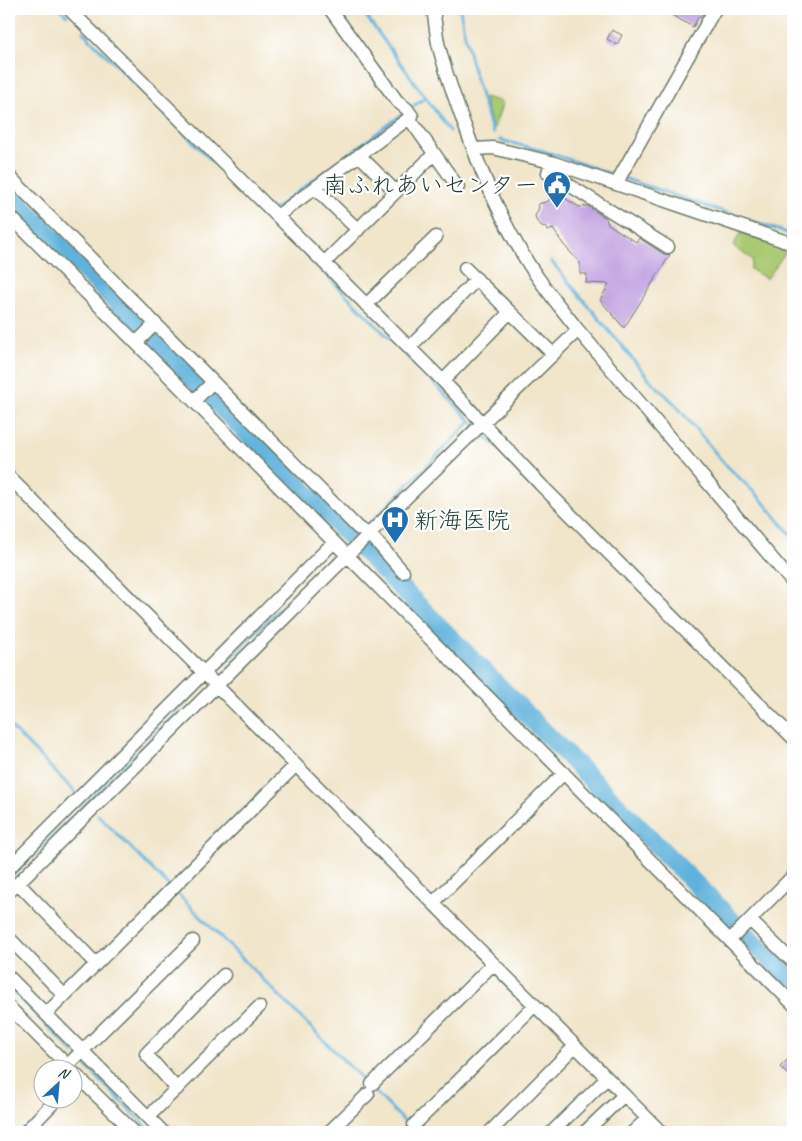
<svg xmlns="http://www.w3.org/2000/svg" width="802" height="1141" font-family="Caveat,'Klee One',sans-serif">
<style>
.green{fill:#a9ca72;stroke:#648453}
.lines{fill:none;stroke-linecap:round;stroke-linejoin:round}
.stream{stroke:#61b2dc;stroke-width:3}
.river{stroke:#61b2dc;stroke-width:19}
.building{fill:#bf9edf}
.minor-casing{stroke:#687868;stroke-width:15}
.minor{stroke:#fff;stroke-width:12}
.labels{text-anchor:middle;stroke-width:4.5;stroke-linejoin:round;paint-order:stroke}
.poi-label{font-size:24px;fill:#1f3d34;stroke:#fff;text-anchor:end}
</style>
<rect width="100%" height="100%" fill="#fff"/>
<filter id="ink" filterUnits="userSpaceOnUse"><feTurbulence type="fractalNoise" baseFrequency=".02" numOctaves="2"/><feDisplacementMap in="SourceGraphic" scale="10" xChannelSelector="R" yChannelSelector="G"/><feConvolveMatrix kernelMatrix="1 2 1 2 8 2 1 2 1" color-interpolation-filters="sRGB"/></filter>
<filter id="wash" filterUnits="userSpaceOnUse"><feTurbulence type="fractalNoise" baseFrequency=".0096" numOctaves="4" result="noise"/><feDisplacementMap in="SourceGraphic" scale="20" xChannelSelector="R" yChannelSelector="G"/><feGaussianBlur stdDeviation="1.12" result="paint"/><feColorMatrix in="noise" values="0 0 0 0 0 0 0 0 0 0 0 0 0 0 0 0 0 1.4 0 .05"/><feComposite in="paint" operator="in"/></filter>
<g filter="url(#wash)">
<rect width="100%" height="100%" fill="#f1e5ca"/>
<!-- green -->
<path class="green" d="M 484,97 L 503,102 L 494,128 L 492,127 Z
M 741,232 L 785,247 L 783,252 L 785,253 L 767,279 L 750,269 L 753,260 L 733,246 Z"/>
<g class="lines">
<!-- stream -->
<path class="stream" d="M 60,9 L 67,15
M 361,9 L 450,131
M 460,9 C 467,51 479,93 493,133
M 83,32 L 268,217 L 281,229
M 409,109 L 426,97
M 500,140 L 544,151 L 617,176
M 623,178 L 793,235
M 275,209 L 404,113
M 287,235 L 476,426
M 551,261 L 650,380 L 675,404 L 723,462 L 759,497 L 793,537
M 480,431 L 499,449
M 365,526 L 371,522 L 471,421
M 352,538 L 357,533
M 346,540 L 350,537
M 211,677 L 336,552
M 9,725 L 75,792
M 98,815 L 170,887
M 9,880 L 207,682
M 175,891 L 415,1132
M 9,988 L 74,1053
M 78,1058 L 152,1132
M 664,1127 L 670,1132"/>
<!-- river -->
<path class="river" d="M 9,194 L 793,982"/>
</g>
<g id="blocks">
<!-- building -->
<path class="building" d="M 661,9 L 706,9 L 701,17 L 699,16 L 693,27 Z
M 612,30 L 622,35 L 617,45 L 607,39 Z
M 551,186 L 564,192 L 563,197 L 579,207 L 587,206 L 606,218 L 608,224 L 636,242 L 639,238 L 664,254 L 670,255 L 624,328 L 600,300 L 609,284 L 586,283 L 587,274 L 580,274 L 580,263 L 563,244 L 553,229 L 547,231 L 546,227 L 542,226 L 537,222 L 535,216 L 539,208 L 538,204 L 549,201 Z
M 793,1054 L 793,1068 L 787,1074 L 780,1067 Z"/>
</g>
</g>
<g filter="url(#ink)">
<use href="#blocks" fill-opacity="0" stroke="#687868" stroke-width="1"/>
<g class="lines">
<defs>
<path id="minor" d="M 69,9 L 443,381 L 541,485 L 793,738
M 433,9 C 435,20 436,32 438,43 C 446,76 458,108 470,140 C 485,182 504,225 528,263 C 543,287 561,308 578,330 L 793,583
M 409,118 L 458,187
M 473,149 L 493,148 L 551,162 L 793,244
M 359,155 L 396,192
M 551,162 L 548,173 L 569,185 L 668,247
M 9,176 L 358,528 L 369,534 L 376,541 L 403,572
M 617,184 L 622,173 L 715,9
M 315,188 L 358,230
M 9,215 L 793,1004
M 277,216 L 412,116 L 407,109 L 397,101 L 330,9
M 324,263 L 434,154
M 465,268 L 553,354
M 366,305 L 436,237
M 136,343 L 155,324
M 409,348 L 477,279
M 443,381 L 510,312
M 194,401 L 213,382
M 9,477 L 661,1132
M 9,868 L 334,542
M 18,883 L 96,964
M 9,892 L 369,534 L 578,330
M 433,903 L 564,773
M 750,920 L 793,962
M 9,938 L 64,995
M 730,940 L 793,876
M 9,977 L 163,1132
M 9,1007 L 70,1068
M 46,1014 L 296,765
M 67,1066 L 193,941
M 72,1071 L 134,1132
M 372,1084 L 493,964
M 177,1089 L 146,1054 L 224,975
M 148,1117 L 259,1007
M 414,1125 L 535,1005
M 25,1132 L 58,1098
M 329,1132 L 368,1094
M 490,1132 L 575,1046
M 552,1132 L 607,1078
M 585,1132 L 624,1095
M 633,1132 L 647,1119"/>
</defs>
<!-- minor casing -->
<use href="#minor" class="minor-casing"/>
<!-- minor -->
<use href="#minor" class="minor"/>
</g>
</g>
<!-- icons -->
<defs>
<symbol id="civic-pin" viewBox="-11 -11 22 30"><path d="M0 17L-7.5 6A9.5 9.5 0 1 1 7.5 6Z" fill="#1f6fb2" stroke="#fff"/><path d="M-.6-6.5H3V-4.5H.6V-3L4-1V1h2V6H-6V1h2V-1L-.6-3ZM-1.2 2.5V6h2.4V2.5Z" fill="#fff"/></symbol>
<symbol id="hospital-pin" viewBox="-11 -11 22 30"><path d="M0 17L-7.5 6A9.5 9.5 0 1 1 7.5 6Z" fill="#1f6fb2" stroke="#fff"/><path d="M-5-5h3v3.5h4V-5h3V5h-3V1.5h-4V5h-3Z" fill="#fff"/></symbol>
</defs>
<g fill-rule="evenodd">
<use href="#civic-pin" x="541" y="169" width="32" height="43"/>
<use href="#hospital-pin" x="379" y="504" width="32" height="43"/>
</g>
<g class="labels">
<!-- poi labels -->
<g class="poi-label">
<text x="538" y="193">南ふれあいセンター</text>
<text x="414" y="528" text-anchor="start">新海医院</text>
</g>
</g>
<!-- margin -->
<rect width="802" height="1141" fill="none" stroke="#fff" stroke-width="30"/>
<!-- north arrow -->
<g transform="translate(58 1084) rotate(26)"><circle r="24" fill="#ffffff" stroke="#a5b1ae"/>
<path d="M0-4L9 19L0 12L-9 19Z" fill="#1f6fb2"/>
<text y="-8" font-size="14" font-weight="bold" text-anchor="middle" fill="#1f3d34">N</text>
</g>
</svg>
